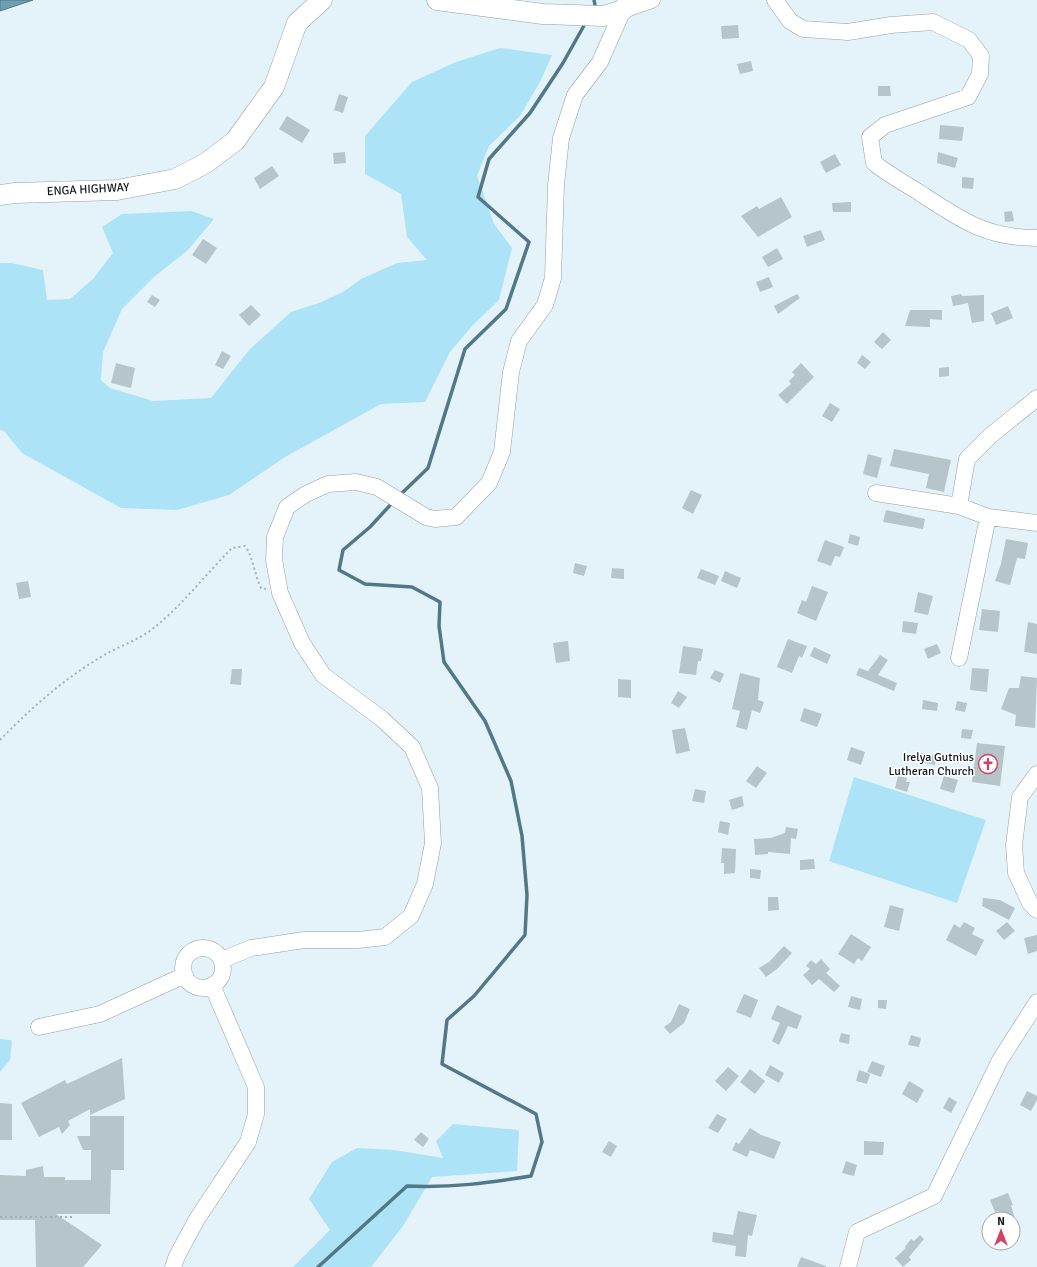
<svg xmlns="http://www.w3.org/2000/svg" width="1037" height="1267" font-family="Signika,sans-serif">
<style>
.green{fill:#ace3f7}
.water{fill:#6ca1b4;stroke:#517886}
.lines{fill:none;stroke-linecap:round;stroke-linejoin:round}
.stream{stroke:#517886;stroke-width:3.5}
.building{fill:#b6c5ca}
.minor-casing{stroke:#91a0a5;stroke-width:17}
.major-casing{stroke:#91a0a5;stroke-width:21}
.path{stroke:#a4b0b5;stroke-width:2;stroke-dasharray:2 3;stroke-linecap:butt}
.minor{stroke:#fff;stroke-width:16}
.major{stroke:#fff;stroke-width:20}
.labels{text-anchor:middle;stroke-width:3;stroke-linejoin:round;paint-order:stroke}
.street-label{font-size:12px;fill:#13191b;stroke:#fff}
.poi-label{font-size:12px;fill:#13191b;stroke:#fff;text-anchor:end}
</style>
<rect width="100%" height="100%" fill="#e4f3f9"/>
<!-- green -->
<path class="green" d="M 500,48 L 552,55 L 540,82 L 520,116 L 489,146 L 477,176 L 494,224 L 512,248 L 499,300 L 472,326 L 450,352 L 425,402 L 381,404 L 285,457 L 229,495 L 177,510 L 121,508 L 22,453 L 4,431 L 0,430 L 0,263 L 11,263 L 43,270 L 47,300 L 70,299 L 93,279 L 113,253 L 102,227 L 122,214 L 192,211 L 214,219 L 188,250 L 154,277 L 122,309 L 103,352 L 101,380 L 110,388 L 153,401 L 211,398 L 249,350 L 291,312 L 319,303 L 343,292 L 361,279 L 397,263 L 427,260 L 407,237 L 401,194 L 365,174 L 365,136 L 412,82 L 456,62 Z
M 854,777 L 986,820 L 957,903 L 829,861 Z
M 0,1039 L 11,1040 L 12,1042 L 10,1060 L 0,1072 Z
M 453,1124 L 519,1130 L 517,1171 L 432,1177 L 403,1226 L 371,1267 L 293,1267 L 330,1230 L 309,1199 L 332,1162 L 357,1148 L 394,1150 L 443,1158 L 436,1141 Z"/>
<!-- water -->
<path class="water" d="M 0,0 L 33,0 L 0,11 Z"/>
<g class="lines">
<!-- stream -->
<path class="stream" d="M 593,9 L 595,5 L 594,0
M 400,495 L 428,468 L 465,349 L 506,309 L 529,242 L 478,197 L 489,159 L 530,113 L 563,63 L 586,22
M 318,1267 L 407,1186 C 452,1188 488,1183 531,1176 L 542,1142 L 536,1114 L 442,1064 L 447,1020 L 474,996 L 525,935 L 527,895 L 522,836 L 511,781 L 485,721 L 444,662 L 439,626 L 440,602 L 412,587 L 365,584 L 339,570 L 343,550 L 370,527 L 393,502"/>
</g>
<!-- building -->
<path class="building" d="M 738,25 L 739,38 L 722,39 L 721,26 Z
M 751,61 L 753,71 L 740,74 L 737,64 Z
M 878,86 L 890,86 L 891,96 L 878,96 Z
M 339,94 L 348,97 L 343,113 L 334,110 Z
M 287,116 L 310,130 L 302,143 L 279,129 Z
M 940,125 L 964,127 L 962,141 L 939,139 Z
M 345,152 L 346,163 L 334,164 L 333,153 Z
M 938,152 L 958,158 L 955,168 L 937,163 Z
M 835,154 L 841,165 L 826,173 L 820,162 Z
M 272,166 L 279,176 L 260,189 L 254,178 Z
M 962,177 L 974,178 L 973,189 L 962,188 Z
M 781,197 L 792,217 L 758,237 L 741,216 L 757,206 L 759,209 Z
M 851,202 L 851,212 L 833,212 L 832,203 Z
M 1012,211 L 1014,221 L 1005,222 L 1004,212 Z
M 821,230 L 825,240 L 807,247 L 803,236 Z
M 203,239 L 217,248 L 206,264 L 192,255 Z
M 777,248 L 783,259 L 768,267 L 762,257 Z
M 769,277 L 773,287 L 760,292 L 756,282 Z
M 797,294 L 800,298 L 778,314 L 774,306 Z
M 961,294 L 962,296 L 984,295 L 984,321 L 972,323 L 968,303 L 953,306 L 951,296 Z
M 152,295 L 160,300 L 155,307 L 147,302 Z
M 251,305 L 261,315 L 249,326 L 239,315 Z
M 1008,306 L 1013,318 L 996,325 L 991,313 Z
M 910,310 L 942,310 L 942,320 L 930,319 L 930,327 L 905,326 Z
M 883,332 L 891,340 L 882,349 L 874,342 Z
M 222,351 L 231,356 L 223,369 L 215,365 Z
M 862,355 L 871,362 L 865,369 L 857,363 Z
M 116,363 L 135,368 L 131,388 L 111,383 Z
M 801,363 L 814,377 L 787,404 L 778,395 L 791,384 L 789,381 L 795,375 L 792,372 Z
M 949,367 L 949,376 L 939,377 L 939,368 Z
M 830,403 L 840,409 L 832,422 L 822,416 Z
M 894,449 L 951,460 L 944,492 L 926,488 L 929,474 L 890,466 Z
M 868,454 L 882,458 L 877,478 L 863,474 Z
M 691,490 L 702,495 L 693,514 L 682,508 Z
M 886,510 L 925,519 L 923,529 L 883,522 Z
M 850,534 L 860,537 L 858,546 L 848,543 Z
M 1006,539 L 1028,543 L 1025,559 L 1017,558 L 1010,585 L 995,581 L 1001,564 Z
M 825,540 L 844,547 L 840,557 L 835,556 L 831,566 L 817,561 Z
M 575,563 L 587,566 L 584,576 L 573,573 Z
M 612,568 L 624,569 L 624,579 L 611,578 Z
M 701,569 L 719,576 L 715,585 L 697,578 Z
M 725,571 L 741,578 L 737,588 L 721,581 Z
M 28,581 L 31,597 L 19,599 L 16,583 Z
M 812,586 L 828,592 L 816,621 L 797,613 L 802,600 L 806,602 Z
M 918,592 L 933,596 L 928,615 L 914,612 Z
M 982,609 L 1000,611 L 998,632 L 979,630 Z
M 903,621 L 918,623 L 916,634 L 902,632 Z
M 1028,622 L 1037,624 L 1037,654 L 1024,652 Z
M 788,639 L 807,646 L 802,658 L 799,656 L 792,673 L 777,667 Z
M 568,641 L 570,661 L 556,663 L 553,643 Z
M 937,644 L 941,653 L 928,659 L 924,649 Z
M 683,646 L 703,649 L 701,661 L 698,661 L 696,675 L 679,673 Z
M 814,647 L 831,655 L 827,664 L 810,656 Z
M 880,655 L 888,660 L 878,675 L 897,683 L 894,691 L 856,675 L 859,668 L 868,671 Z
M 972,668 L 989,669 L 987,692 L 970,690 Z
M 232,669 L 242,669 L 241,685 L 230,684 Z
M 715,670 L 724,674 L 720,683 L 710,678 Z
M 740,673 L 760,678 L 758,700 L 764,702 L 760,713 L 752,710 L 747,730 L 736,727 L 740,711 L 732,709 Z
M 1021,676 L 1037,678 L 1035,728 L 1015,726 L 1016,715 L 1001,709 L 1009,688 L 1019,688 Z
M 618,679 L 631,680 L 631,698 L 618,697 Z
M 678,691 L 687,697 L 679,708 L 671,703 Z
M 923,700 L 938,703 L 937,711 L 922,709 Z
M 957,701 L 967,703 L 965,712 L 955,710 Z
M 804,708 L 822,714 L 817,727 L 800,721 Z
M 685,728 L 690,751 L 676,754 L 672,730 Z
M 962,729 L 973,730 L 971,739 L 961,738 Z
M 977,743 L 1005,746 L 1000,786 L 972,782 Z
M 851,747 L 865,752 L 861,765 L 847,760 Z
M 921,753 L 936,756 L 935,765 L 919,762 Z
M 757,766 L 767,773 L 756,788 L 746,781 Z
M 898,776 L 907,778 L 906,782 L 910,782 L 907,792 L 895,788 Z
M 944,776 L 958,780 L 954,793 L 940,789 Z
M 695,789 L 706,791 L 704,803 L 692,801 Z
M 742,796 L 744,806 L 732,810 L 729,800 Z
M 720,821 L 730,823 L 728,835 L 718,832 Z
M 786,827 L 798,829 L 796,839 L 791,838 L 790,854 L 768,852 L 768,854 L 755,855 L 754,839 L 771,838 L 785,833 Z
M 722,848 L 736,849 L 735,873 L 724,874 L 724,863 L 721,863 Z
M 814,859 L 815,869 L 800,870 L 800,860 Z
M 750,869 L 761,870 L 760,879 L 750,878 Z
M 768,897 L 778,897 L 779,910 L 768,911 Z
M 983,898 L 1000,900 L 1015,908 L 1009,920 L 982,906 Z
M 890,905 L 904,909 L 899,931 L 884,927 Z
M 964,922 L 975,928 L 972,934 L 984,940 L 976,956 L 946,940 L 954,924 L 960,928 Z
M 1007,922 L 1015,931 L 1004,940 L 996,931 Z
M 851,934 L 871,947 L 862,961 L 858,958 L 854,964 L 838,954 Z
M 1037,935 L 1037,951 L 1028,954 L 1024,938 Z
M 784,946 L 792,953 L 777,969 L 766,977 L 759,968 L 769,962 Z
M 821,959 L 830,969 L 826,973 L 840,986 L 834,992 L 819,979 L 812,985 L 803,975 L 810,969 L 806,966 L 811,960 L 816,964 Z
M 744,994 L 758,1000 L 751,1018 L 736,1012 Z
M 851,996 L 862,999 L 860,1010 L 848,1007 Z
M 878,1000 L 887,1000 L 886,1009 L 878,1008 Z
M 679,1004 L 690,1009 L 684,1023 L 670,1034 L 664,1027 L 671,1022 Z
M 777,1005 L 802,1016 L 797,1029 L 788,1026 L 779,1045 L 772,1041 L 780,1023 L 771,1019 Z
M 841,1033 L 850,1035 L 849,1044 L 839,1042 Z
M 911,1035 L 921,1038 L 919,1047 L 908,1045 Z
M 122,1058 L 125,1099 L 90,1115 L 90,1109 L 68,1121 L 70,1125 L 62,1134 L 59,1127 L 39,1137 L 21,1103 L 65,1080 L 67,1084 Z
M 872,1061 L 885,1066 L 881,1077 L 867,1072 Z
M 770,1065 L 784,1073 L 779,1083 L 765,1075 Z
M 728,1067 L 739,1076 L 726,1091 L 715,1081 Z
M 750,1069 L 765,1081 L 755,1094 L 740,1082 Z
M 859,1070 L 870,1074 L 867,1084 L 856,1081 Z
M 909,1081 L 924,1090 L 917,1103 L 902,1094 Z
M 1027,1091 L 1037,1096 L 1037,1100 L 1031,1111 L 1020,1105 Z
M 949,1097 L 957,1102 L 951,1113 L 943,1108 Z
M 0,1103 L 12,1104 L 12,1140 L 0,1140 Z
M 717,1114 L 727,1119 L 718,1133 L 708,1128 Z
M 90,1116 L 124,1116 L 124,1170 L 111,1170 L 110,1214 L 56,1214 L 102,1245 L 83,1267 L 36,1267 L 35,1220 L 0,1220 L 0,1175 L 26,1176 L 26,1170 L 43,1166 L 44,1177 L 65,1177 L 65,1180 L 91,1180 L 91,1150 L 83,1150 L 77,1136 L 90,1136 Z
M 750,1128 L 761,1135 L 781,1142 L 774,1159 L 750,1150 L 747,1157 L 732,1150 L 736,1142 L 739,1144 Z
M 421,1132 L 429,1139 L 423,1147 L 414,1140 Z
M 609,1141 L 617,1146 L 611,1157 L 602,1152 Z
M 864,1141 L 884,1142 L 883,1155 L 864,1155 Z
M 846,1161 L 857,1165 L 854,1176 L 842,1173 Z
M 1008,1193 L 1013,1205 L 1011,1205 L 1015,1219 L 1001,1219 L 998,1211 L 995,1212 L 990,1200 Z
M 738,1211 L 757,1215 L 752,1236 L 748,1235 L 746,1257 L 735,1256 L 736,1246 L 712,1242 L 713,1232 L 733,1235 Z
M 920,1235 L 924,1239 L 909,1257 L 911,1260 L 903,1267 L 895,1258 L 906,1248 L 905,1247 L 911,1239 L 914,1241 Z
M 801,1257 L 826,1266 L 826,1267 L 797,1267 Z"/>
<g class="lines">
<defs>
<path id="minor" d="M 775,0 L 790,21 L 803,29 L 848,32 L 891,25 L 933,22 L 969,40 L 981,56 L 980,74 L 968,97 L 885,125 L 870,137 L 874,163 C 888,174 904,183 920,193 C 961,220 986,238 1037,238
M 876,493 L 959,506 L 988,517 L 1037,523
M 959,506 L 967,459 L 990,436 L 1037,398
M 959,658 L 988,517
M 1037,774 L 1020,797 L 1014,845 L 1016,873 L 1030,903 L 1037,910
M183 968a20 20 0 1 1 40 0a20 20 0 1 1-40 0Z
M 222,960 L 251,948 L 304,940 L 358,940 L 385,937 L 411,916 L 425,884 L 433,843 L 430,788 L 412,747 L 382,719 L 323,675 L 302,643 L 280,593 L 274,560 L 275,537 L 287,507 L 306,494 L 328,484 L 356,482 L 377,487 L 426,517 L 435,519 L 456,517 L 489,483 L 502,452 L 511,372 L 519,341 L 545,305 L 553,278 L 556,185 L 561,138 L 575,95 L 600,62 L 623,10 L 652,0
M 39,1027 L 100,1014 L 185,975
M 173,1267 L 177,1256 L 197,1219 L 248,1142 L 256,1114 L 256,1087 L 212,985
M 848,1267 L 857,1232 L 934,1196 L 1000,1060 L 1037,1002"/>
<path id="major" d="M 437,0 L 543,14 L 604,16 L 623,10 L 630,0
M 0,195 L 15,193 L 117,190 L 175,179 L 206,163 L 235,141 L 274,87 L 297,23 L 322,0"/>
</defs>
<!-- minor casing -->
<use href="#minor" class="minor-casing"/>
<!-- major casing -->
<use href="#major" class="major-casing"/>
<!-- path -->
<path class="path" d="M 0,740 C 32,707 66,677 106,654 C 120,646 138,640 151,630 C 180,608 206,574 232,548 L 245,546 C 254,559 254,574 261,588 L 266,589
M 0,1217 L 72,1217"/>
<!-- minor -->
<use href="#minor" class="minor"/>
<!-- major -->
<use href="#major" class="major"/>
</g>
<!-- icons -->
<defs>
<symbol id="church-ring" viewBox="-11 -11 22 22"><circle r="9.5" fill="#fff" stroke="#d44462" stroke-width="1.5"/><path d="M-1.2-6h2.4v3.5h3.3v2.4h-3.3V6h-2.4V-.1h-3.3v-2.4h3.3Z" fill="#d44462"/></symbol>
</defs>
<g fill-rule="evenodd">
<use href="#church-ring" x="977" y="753" width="22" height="22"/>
</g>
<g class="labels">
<!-- street labels -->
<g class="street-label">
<text transform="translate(88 189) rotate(-3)" y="4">ENGA HIGHWAY</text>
</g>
<!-- poi labels -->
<g class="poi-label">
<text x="974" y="761">Irelya Gutnius<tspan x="974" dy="14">Lutheran Church</tspan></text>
</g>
</g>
<!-- north arrow -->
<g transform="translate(1001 1231)"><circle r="19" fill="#ffffff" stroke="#a1a3a4"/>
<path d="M0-3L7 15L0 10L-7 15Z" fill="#d44462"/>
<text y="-6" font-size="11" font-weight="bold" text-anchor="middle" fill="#13191b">N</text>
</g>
</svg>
